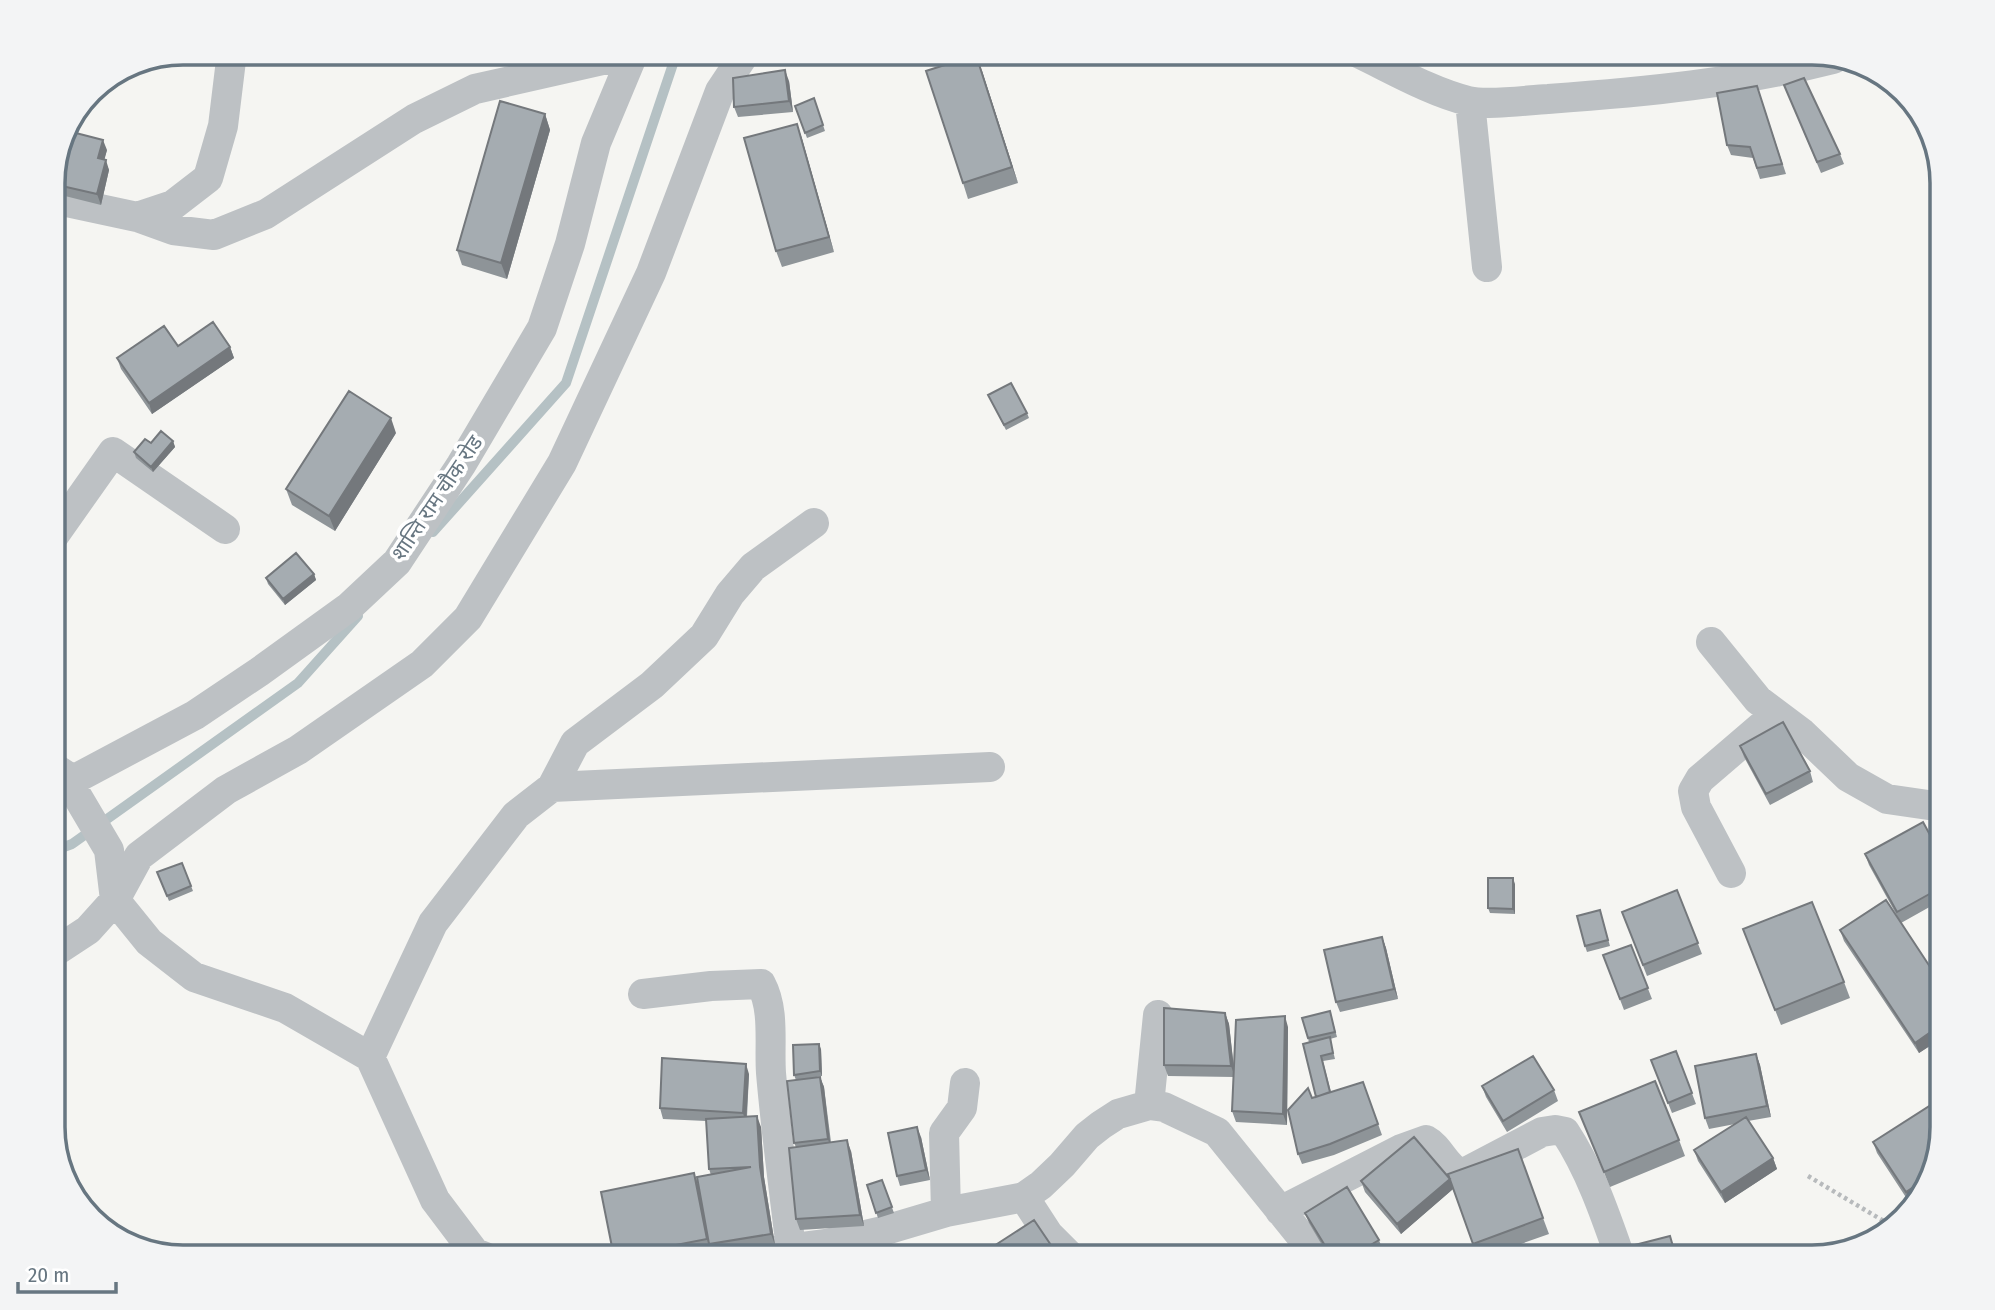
<svg xmlns="http://www.w3.org/2000/svg" width="1995" height="1310" font-family="'Fira Sans Condensed','Noto Sans Devanagari',sans-serif">
<style>
.lines{fill:none;stroke-linecap:round;stroke-linejoin:round}
.stream{stroke:#b5c1c4;stroke-width:10}
.path{stroke:#b7babc;stroke-width:4.5;stroke-dasharray:3.5 3.5;stroke-linecap:butt}
.minor{stroke:#bdc1c4;stroke-width:30}
.wall{fill:#8e9498}
.shaded-wall{fill:#74787c}
.building{fill:#a5acb1;stroke:#74787c;stroke-width:2}
.labels{text-anchor:middle;stroke-width:7;stroke-linejoin:round;paint-order:stroke}
.street-label{font-size:21px;fill:#677681;stroke:#fff}
.rim{fill:none;stroke:#677681;stroke-width:3.5}
</style>
<rect width="100%" height="100%" fill="#f5f5f2"/>
<g class="lines">
<!-- stream -->
<path class="stream" d="M 433,532 L 566,383 L 677,52
M 53,851 L 72,844 L 298,683 L 358,616"/>
<!-- path -->
<path class="path" d="M 1808,1176 L 1892,1226"/>
<!-- minor -->
<path class="minor" d="M 1356,52 C 1392,69 1429,91 1468,101 C 1488,106 1527,100 1548,99 C 1645,92 1739,83 1833,59
M 1470,102 L 1487,267
M 53,199 L 137,217 L 173,205 L 208,178 L 223,126 L 232,52
M 137,217 L 173,230 L 214,235 L 266,214 L 414,119 L 475,89 L 633,53
M 53,537 L 113,452 L 225,529
M 1711,642 L 1758,700 L 1802,733 L 1848,777 L 1887,799 L 1942,807
M 53,767 L 73,780 L 73,789 L 109,850 L 115,900 L 88,930 L 53,953
M 552,787 L 575,743 L 652,685 L 704,636 L 730,594 L 753,567 L 814,523
M 53,793 L 73,780 L 195,715 L 259,672 L 349,607 L 397,562 L 461,465 L 542,328 L 570,244 L 596,143 L 634,52
M 1731,873 L 1696,807 L 1693,791 L 1700,779 L 1776,714
M 643,994 L 711,986 L 761,984 C 775,1010 769,1044 771,1073 C 776,1132 784,1190 791,1249
M 370,1057 L 433,923 L 516,815 L 552,787 L 990,767
M 1149,1105 L 1158,1015
M 1024,1197 L 1048,1234 L 1071,1257
M 1280,1211 L 1401,1149 L 1426,1140 C 1441,1148 1445,1168 1462,1174 L 1542,1132 L 1555,1130 L 1565,1132 C 1590,1170 1605,1214 1620,1257
M 946,1212 L 944,1133 L 962,1108 L 965,1083
M 485,1257 L 475,1253 L 435,1200 L 370,1057 L 285,1008 L 194,977 L 149,942 L 115,900 L 139,856 L 226,790 L 298,750 L 422,664 L 468,618 L 562,463 L 651,273 L 720,91 L 746,52
M 724,1257 L 826,1244 L 882,1231 L 946,1212 L 1024,1197 L 1041,1185 L 1062,1165 L 1087,1136 L 1101,1125 L 1118,1114 L 1149,1105 L 1164,1107 L 1217,1132 L 1318,1257"/>
</g>
<!-- wall -->
<path class="wall" d="M 982,71 L 1018,183 L 968,199 L 963,183 Z
M 789,81 L 793,112 L 738,117 L 734,107 Z
M 1784,85 L 1840,154 L 1844,164 L 1821,173 Z
M 1757,86 L 1786,174 L 1760,179 L 1753,158 L 1731,155 L 1727,145 Z
M 814,98 L 825,131 L 807,138 L 795,106 Z
M 545,114 L 550,130 L 507,279 L 462,265 L 457,250 Z
M 797,124 L 802,139 L 834,252 L 782,267 L 776,251 Z
M 107,150 L 104,159 L 109,170 L 101,205 L 53,193 L 53,175 Z
M 178,346 L 230,347 L 234,358 L 152,414 L 121,369 L 117,358 Z
M 988,395 L 1027,413 L 1029,418 L 1006,430 Z
M 53,414 L 60,427 L 53,431 Z
M 396,433 L 335,531 L 292,505 L 286,489 Z
M 173,441 L 175,447 L 153,472 L 136,458 L 134,452 L 151,443 Z
M 314,574 L 316,580 L 285,605 L 268,584 L 266,578 Z
M 1740,746 L 1810,771 L 1813,782 L 1770,805 L 1744,757 Z
M 1865,854 L 1942,857 L 1942,900 L 1901,923 L 1869,865 Z
M 182,863 L 193,891 L 169,901 L 157,872 Z
M 1515,884 L 1515,914 L 1490,913 L 1488,908 Z
M 1677,890 L 1702,954 L 1647,976 L 1622,912 Z
M 1600,910 L 1610,946 L 1587,952 L 1585,946 Z
M 1743,929 L 1844,982 L 1850,998 L 1781,1025 Z
M 1840,930 L 1942,985 L 1942,1038 L 1919,1053 L 1844,941 Z
M 1382,937 L 1386,948 L 1398,999 L 1340,1012 L 1336,1002 Z
M 1631,945 L 1652,999 L 1624,1010 L 1603,955 Z
M 1330,1011 L 1337,1037 L 1330,1039 L 1335,1059 L 1323,1061 L 1331,1092 L 1363,1082 L 1382,1135 L 1334,1155 L 1302,1164 L 1298,1154 L 1312,1098 L 1316,1097 L 1309,1043 L 1308,1038 Z
M 1225,1013 L 1229,1024 L 1234,1070 L 1288,1027 L 1287,1125 L 1236,1122 L 1232,1111 L 1234,1077 L 1168,1076 L 1164,1065 Z
M 821,1049 L 822,1076 L 811,1078 L 820,1077 L 824,1087 L 831,1142 L 851,1151 L 864,1226 L 800,1230 L 796,1219 L 796,1147 L 794,1143 L 796,1080 L 794,1075 Z
M 1676,1051 L 1696,1104 L 1672,1113 L 1651,1060 Z
M 1756,1054 L 1760,1065 L 1771,1117 L 1748,1121 L 1773,1158 L 1777,1169 L 1725,1203 L 1698,1161 L 1694,1150 L 1735,1124 L 1709,1129 L 1705,1118 Z
M 749,1074 L 747,1117 L 761,1127 L 764,1177 L 775,1245 L 699,1257 L 614,1257 L 694,1173 L 699,1189 L 711,1175 L 709,1169 L 706,1121 L 663,1119 L 660,1108 Z
M 1482,1086 L 1554,1090 L 1558,1101 L 1507,1132 L 1486,1097 Z
M 1579,1112 L 1679,1140 L 1685,1156 L 1610,1187 Z
M 1942,1128 L 1922,1194 L 1909,1202 L 1877,1153 L 1873,1142 Z
M 921,1137 L 930,1180 L 900,1186 L 897,1176 Z
M 1450,1179 L 1543,1218 L 1549,1234 L 1484,1257 L 1478,1257 L 1453,1189 L 1401,1234 L 1365,1192 L 1361,1181 Z
M 882,1180 L 894,1213 L 878,1218 L 867,1185 Z
M 1305,1213 L 1379,1240 L 1383,1251 L 1372,1257 L 1329,1257 L 1309,1223 Z"/>
<!-- shaded-wall -->
<path class="shaded-wall" d="M 976,55 L 982,71 L 1018,183 L 1012,167 Z
M 785,70 L 789,81 L 793,112 L 789,101 Z
M 545,114 L 550,130 L 507,279 L 501,263 Z
M 797,124 L 802,139 L 834,252 L 829,237 Z
M 103,140 L 107,150 L 102,169 L 98,158 Z
M 106,160 L 109,170 L 101,205 L 97,194 Z
M 230,347 L 234,358 L 152,414 L 149,403 Z
M 391,418 L 396,433 L 335,531 L 329,516 Z
M 173,441 L 175,447 L 153,472 L 151,467 Z
M 314,574 L 316,580 L 285,605 L 283,599 Z
M 1513,878 L 1515,884 L 1515,914 L 1513,909 Z
M 1382,937 L 1386,948 L 1398,999 L 1394,989 Z
M 1225,1013 L 1229,1024 L 1235,1077 L 1231,1066 Z
M 1285,1016 L 1288,1027 L 1287,1125 L 1283,1114 Z
M 1942,1024 L 1942,1038 L 1919,1053 L 1915,1043 Z
M 819,1044 L 821,1049 L 822,1076 L 820,1071 Z
M 1756,1054 L 1760,1065 L 1771,1117 L 1767,1106 Z
M 746,1064 L 749,1074 L 746,1124 L 743,1113 Z
M 820,1077 L 824,1087 L 831,1150 L 828,1139 Z
M 757,1116 L 761,1127 L 764,1177 L 775,1245 L 771,1234 L 760,1167 Z
M 917,1127 L 921,1137 L 930,1180 L 926,1170 Z
M 847,1140 L 851,1151 L 864,1226 L 860,1215 Z
M 1773,1158 L 1777,1169 L 1725,1203 L 1721,1192 Z
M 694,1173 L 699,1189 L 709,1244 L 707,1239 Z
M 1927,1178 L 1922,1194 L 1909,1202 L 1906,1192 Z
M 1450,1179 L 1453,1189 L 1401,1234 L 1397,1224 Z"/>
<!-- building -->
<path class="building" d="M 976,55 L 1012,167 L 963,183 L 926,71 Z
M 785,70 L 789,101 L 734,107 L 733,78 Z
M 1804,78 L 1840,154 L 1817,162 L 1784,85 Z
M 1757,86 L 1782,164 L 1757,168 L 1750,147 L 1727,145 L 1717,93 Z
M 814,98 L 823,125 L 805,133 L 795,106 Z
M 500,101 L 545,114 L 501,263 L 457,250 Z
M 797,124 L 829,237 L 776,251 L 744,138 Z
M 72,132 L 103,140 L 98,158 L 106,160 L 97,194 L 53,184 L 53,175 Z
M 213,322 L 230,347 L 149,403 L 117,358 L 164,326 L 178,346 Z
M 1011,383 L 1027,413 L 1004,425 L 988,395 Z
M 349,391 L 391,418 L 329,516 L 286,489 Z
M 53,414 L 58,422 L 53,425 Z
M 161,431 L 173,441 L 151,467 L 134,452 L 145,439 L 151,443 Z
M 296,553 L 314,574 L 283,599 L 266,578 Z
M 1783,722 L 1810,771 L 1766,794 L 1740,746 Z
M 1923,822 L 1942,857 L 1942,887 L 1897,912 L 1865,854 Z
M 182,863 L 191,886 L 167,896 L 157,872 Z
M 1488,878 L 1513,878 L 1513,909 L 1488,908 Z
M 1677,890 L 1698,943 L 1643,965 L 1622,912 Z
M 1886,900 L 1942,985 L 1942,1024 L 1915,1043 L 1840,930 Z
M 1812,902 L 1844,982 L 1775,1010 L 1743,929 Z
M 1600,910 L 1608,940 L 1585,946 L 1577,916 Z
M 1382,937 L 1394,989 L 1336,1002 L 1324,950 Z
M 1631,945 L 1648,988 L 1620,999 L 1603,955 Z
M 1164,1008 L 1225,1013 L 1231,1066 L 1164,1065 Z
M 1330,1011 L 1335,1032 L 1308,1038 L 1302,1018 Z
M 1285,1016 L 1283,1114 L 1232,1111 L 1236,1020 Z
M 1330,1037 L 1333,1053 L 1321,1056 L 1330,1092 L 1316,1097 L 1303,1044 Z
M 819,1044 L 820,1071 L 794,1075 L 793,1045 Z
M 1676,1051 L 1692,1093 L 1668,1103 L 1651,1060 Z
M 1756,1054 L 1767,1106 L 1705,1118 L 1695,1066 Z
M 1533,1056 L 1554,1090 L 1503,1121 L 1482,1086 Z
M 662,1058 L 746,1064 L 743,1113 L 660,1108 Z
M 820,1077 L 828,1139 L 794,1143 L 787,1081 Z
M 1655,1081 L 1679,1140 L 1604,1172 L 1579,1112 Z
M 1363,1082 L 1378,1124 L 1330,1144 L 1298,1154 L 1288,1110 L 1308,1088 L 1312,1098 Z
M 1931,1105 L 1942,1123 L 1942,1128 L 1927,1178 L 1906,1192 L 1873,1142 Z
M 757,1116 L 760,1167 L 771,1234 L 709,1244 L 697,1177 L 751,1167 L 709,1169 L 706,1119 Z
M 1746,1117 L 1773,1158 L 1721,1192 L 1694,1150 Z
M 917,1127 L 926,1170 L 897,1176 L 888,1133 Z
M 1414,1137 L 1450,1179 L 1397,1224 L 1361,1181 Z
M 847,1140 L 860,1215 L 796,1219 L 789,1148 Z
M 1518,1149 L 1543,1218 L 1473,1244 L 1448,1174 Z
M 694,1173 L 707,1239 L 614,1257 L 601,1192 Z
M 882,1180 L 892,1207 L 876,1213 L 867,1185 Z
M 1347,1187 L 1379,1240 L 1350,1257 L 1332,1257 L 1305,1213 Z
M 1034,1220 L 1059,1257 L 977,1257 Z
M 1670,1236 L 1676,1257 L 1630,1257 L 1627,1247 Z"/>
<g class="labels">
<!-- street labels -->
<g class="street-label">
<text transform="translate(437 498) rotate(-56)" y="7">शान्ति राम चौक रोड</text>
</g>
</g>
<!-- crop -->
<path d="M0 0H1995V1310H0ZM183 65H1812A118 118 0 0 1 1930 183V1127A118 118 0 0 1 1812 1245H183A118 118 0 0 1 65 1127V183A118 118 0 0 1 183 65Z" fill="#f3f4f5" fill-rule="evenodd"/>
<path class="rim" d="M183 65H1812A118 118 0 0 1 1930 183V1127A118 118 0 0 1 1812 1245H183A118 118 0 0 1 65 1127V183A118 118 0 0 1 183 65Z"/>
<!-- scale -->
<path d="M18 1282v10h98v-10" fill="none" stroke="#677681" stroke-width="3.5"/>
<text x="28" y="1282" font-size="21" fill="#677681" stroke="#ffffff" stroke-width="5" paint-order="stroke">20 m</text>
</svg>
